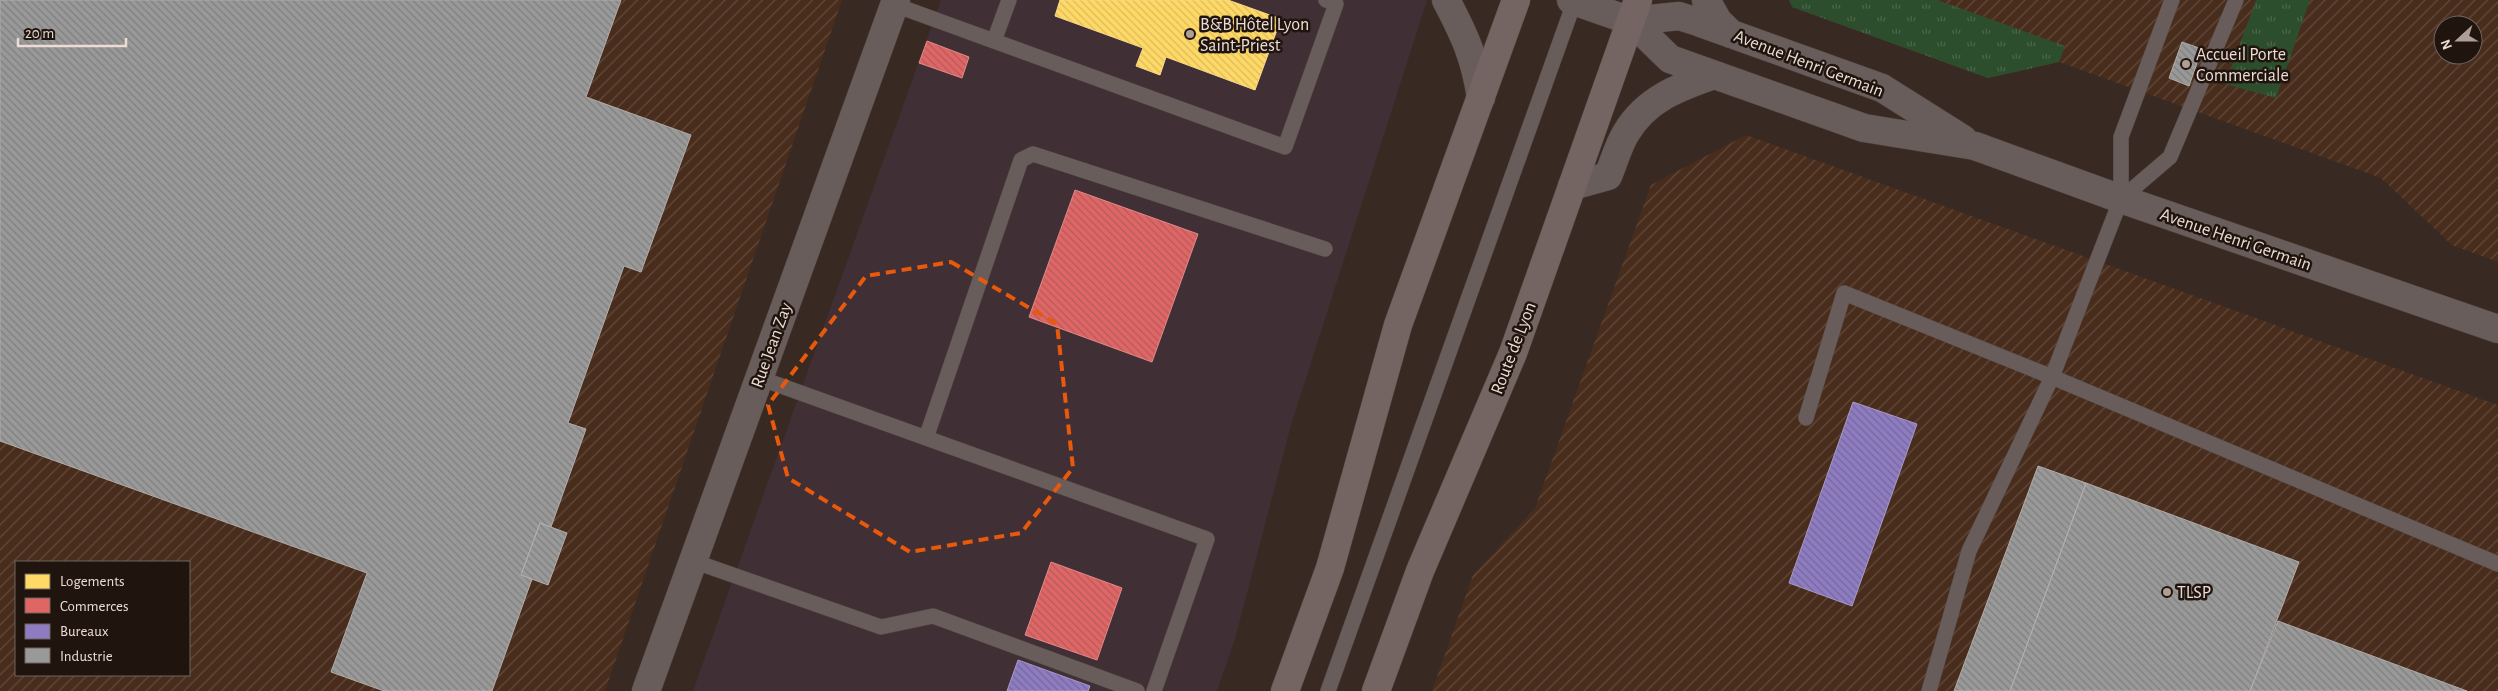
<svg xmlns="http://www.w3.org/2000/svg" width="2498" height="691" font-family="'Alegreya Sans',sans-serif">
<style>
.commercial{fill:#412f36}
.industrial{fill:url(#industrial-furrows);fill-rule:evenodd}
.grass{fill:url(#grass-tufts)}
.homes{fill:url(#homes-back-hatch);stroke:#fada87}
.shops{fill:url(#shops-back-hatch);stroke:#e48987}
.offices{fill:url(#offices-back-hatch);stroke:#aa99c8}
.industry{fill:url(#industry-back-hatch);stroke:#b2adab}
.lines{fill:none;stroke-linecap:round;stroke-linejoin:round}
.service-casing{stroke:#534740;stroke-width:16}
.minor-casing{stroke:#534740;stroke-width:29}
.primary-casing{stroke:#534740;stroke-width:29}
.service{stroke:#695d5c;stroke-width:15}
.minor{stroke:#695d5c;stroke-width:28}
.primary{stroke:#746563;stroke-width:28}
.marked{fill:none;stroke:#e8590c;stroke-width:4;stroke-dasharray:10 6;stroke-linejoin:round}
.poi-dot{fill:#ae9e96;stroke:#1f140e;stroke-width:2}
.labels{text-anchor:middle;stroke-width:5;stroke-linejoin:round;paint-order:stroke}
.poi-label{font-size:18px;fill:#eddcd4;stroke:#1f140e;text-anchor:start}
.street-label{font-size:18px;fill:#eddcd4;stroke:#1f140e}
</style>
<defs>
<pattern id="industrial-furrows" width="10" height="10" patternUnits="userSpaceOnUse" patternTransform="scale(1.25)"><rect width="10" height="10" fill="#482c1c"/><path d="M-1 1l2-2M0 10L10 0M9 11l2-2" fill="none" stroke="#634a3c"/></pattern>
<pattern id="grass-tufts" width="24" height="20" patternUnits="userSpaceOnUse" patternTransform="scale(1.25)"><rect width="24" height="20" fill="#2d4e2c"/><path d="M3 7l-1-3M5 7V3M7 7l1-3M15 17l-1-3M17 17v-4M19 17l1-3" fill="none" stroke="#4c674a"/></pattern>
<pattern id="homes-back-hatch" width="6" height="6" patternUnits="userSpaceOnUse" patternTransform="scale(1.25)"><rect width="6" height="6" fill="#ffd966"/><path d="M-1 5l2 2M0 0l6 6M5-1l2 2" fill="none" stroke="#dabb5e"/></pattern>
<pattern id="shops-back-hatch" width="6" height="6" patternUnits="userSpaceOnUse" patternTransform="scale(1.25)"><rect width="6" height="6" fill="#e06666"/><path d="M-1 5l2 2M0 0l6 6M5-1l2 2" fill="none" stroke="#b25b5b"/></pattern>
<pattern id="offices-back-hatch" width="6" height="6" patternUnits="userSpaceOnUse" patternTransform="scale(1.25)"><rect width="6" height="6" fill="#8e7cc3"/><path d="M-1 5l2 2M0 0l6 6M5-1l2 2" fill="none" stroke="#756895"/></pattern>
<pattern id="industry-back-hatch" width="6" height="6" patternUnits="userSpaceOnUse" patternTransform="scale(1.25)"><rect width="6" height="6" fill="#999"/><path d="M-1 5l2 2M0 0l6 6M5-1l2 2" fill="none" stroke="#807f7e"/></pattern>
</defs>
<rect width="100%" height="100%" fill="#382a22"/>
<!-- commercial -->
<path class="commercial" d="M 941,0 L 1427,0 L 1291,425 L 1235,639 L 1217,691 L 693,691 Z"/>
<!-- industrial -->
<path class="industrial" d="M 0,0 L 842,0 L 605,691 L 0,691 ZM 16,562 L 189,562 L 189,675 L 16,675 Z
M 1789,0 L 2498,0 L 2498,262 L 2452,245 L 2381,178 L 2059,62 L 1988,78 L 1792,7 ZM 2443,25 L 2473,25 L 2473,55 L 2443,55 Z
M 1746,135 L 2498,405 L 2498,691 L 1432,691 L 1473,575 L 1535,508 L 1651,185 Z"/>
<!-- grass -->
<path class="grass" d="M 1789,0 L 1937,0 L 2065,46 L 2059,62 L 1988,78 L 1792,7 Z
M 2256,0 L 2310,0 L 2276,98 L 2225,84 Z"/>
<!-- homes -->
<path class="homes" d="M 1060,0 L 1228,0 L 1281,19 L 1255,90 L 1166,57 L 1160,75 L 1136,66 L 1143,48 L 1055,16 Z"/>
<!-- shops -->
<path class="shops" d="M 927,41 L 969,57 L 962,78 L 919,63 Z
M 1075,190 L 1198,234 L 1152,362 L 1029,317 Z
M 1051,562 L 1122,588 L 1097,660 L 1025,635 Z"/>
<!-- offices -->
<path class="offices" d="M 1853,402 L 1917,424 L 1852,606 L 1789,583 Z
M 1018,660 L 1090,686 L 1088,691 L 1007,691 Z"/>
<!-- industry -->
<path class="industry" d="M 0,0 L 621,0 L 586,97 L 691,135 L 641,272 L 624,266 L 568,423 L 586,429 L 551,527 L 540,523 L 532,545 L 521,575 L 532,579 L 492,691 L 384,691 L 331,672 L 367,573 L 0,441 Z
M 2182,42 L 2202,49 L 2189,86 L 2169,78 Z
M 2038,466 L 2086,483 L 2010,691 L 1954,691 Z
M 2086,483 L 2299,562 L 2250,691 L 2010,691 Z
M 540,523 L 567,533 L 548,585 L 521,575 Z
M 2278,621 L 2467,691 L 2250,691 Z"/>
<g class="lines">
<defs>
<path id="service" d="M 895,5 L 1285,147 L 1336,4 L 1326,0
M 994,41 L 1009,0
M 2121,199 L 2170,157 L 2236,0
M 759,378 L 1207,539 L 1154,691
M 1806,418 L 1844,293 L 2052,377 L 2121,199 L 2121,137 L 2172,0
M 926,438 L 1021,160 L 1033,154 L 1325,249
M 693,561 L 881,627 L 933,616 L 1137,691
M 1328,691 L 1575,0
M 1929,691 L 1969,551 L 2052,377 L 2498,564"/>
<path id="minor" d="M 1446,0 C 1465,36 1475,58 1481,98
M 1571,0 L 1631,21 L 1670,59 L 1864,128 L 1975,146 L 2121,199 L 2498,329
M 1706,0 L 1718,21 L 1731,34
M 1631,21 L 1679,16 L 1698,22 L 1882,88 L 1963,139
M 1572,186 L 1608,176 C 1614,162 1618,146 1626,133 C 1646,99 1679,87 1714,75
M 646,691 L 896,0"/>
<path id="primary" d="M 1285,691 L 1330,568 L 1398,325 L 1516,0
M 1376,691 L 1420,571 L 1513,353 L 1638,0"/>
</defs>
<!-- service casing -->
<use href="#service" class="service-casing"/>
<!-- minor casing -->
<use href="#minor" class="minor-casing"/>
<!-- primary casing -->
<use href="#primary" class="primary-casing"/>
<!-- service -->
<use href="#service" class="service"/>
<!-- minor -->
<use href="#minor" class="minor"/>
<!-- primary -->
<use href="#primary" class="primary"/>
</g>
<!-- marked area -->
<path class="marked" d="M 951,262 L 1057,324 L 1073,468 L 1021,533 L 910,552 L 788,478 L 768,405 L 866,276 Z"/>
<!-- markers -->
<g class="poi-dot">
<circle cx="1190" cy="34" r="5"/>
<circle cx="2186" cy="64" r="5"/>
<circle cx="2167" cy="592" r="5"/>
</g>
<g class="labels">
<!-- poi labels -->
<g class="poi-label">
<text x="1200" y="30">B&amp;B Hôtel Lyon<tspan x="1200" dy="21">Saint-Priest</tspan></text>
<text x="2196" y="60">Accueil Porte<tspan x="2196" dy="21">Commerciale</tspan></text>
<text x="2177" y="598">TLSP</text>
</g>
<!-- street labels -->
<g class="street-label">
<text transform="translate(1809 63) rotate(21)" y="6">Avenue Henri Germain</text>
<text transform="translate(2236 239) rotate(19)" y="6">Avenue Henri Germain</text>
<text transform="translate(771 345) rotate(-70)" y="6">Rue Jean Zay</text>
<text transform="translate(1513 348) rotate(-69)" y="6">Route de Lyon</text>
</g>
</g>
<!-- legend -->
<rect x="15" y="561" width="175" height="115" fill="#1f140e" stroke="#71645d"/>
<rect x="25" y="574" width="25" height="15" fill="#ffd966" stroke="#71645d"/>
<text x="60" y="586" font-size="15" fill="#eddcd4">Logements</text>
<rect x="25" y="598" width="25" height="15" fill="#e06666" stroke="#71645d"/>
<text x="60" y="611" font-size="15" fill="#eddcd4">Commerces</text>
<rect x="25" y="624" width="25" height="15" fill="#8e7cc3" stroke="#71645d"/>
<text x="60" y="636" font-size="15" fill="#eddcd4">Bureaux</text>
<rect x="25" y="648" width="25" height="15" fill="#999999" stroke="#71645d"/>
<text x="60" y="661" font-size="15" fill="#eddcd4">Industrie</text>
<!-- north arrow -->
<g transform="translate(2458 40) rotate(249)"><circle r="24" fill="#1f140e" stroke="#71645d"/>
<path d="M0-4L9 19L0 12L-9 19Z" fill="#ae9e96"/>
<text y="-8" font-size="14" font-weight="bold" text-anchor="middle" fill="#eddcd4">N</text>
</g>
<!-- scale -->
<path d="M18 38v8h108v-8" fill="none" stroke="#eddcd4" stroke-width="2.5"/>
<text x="25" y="38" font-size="15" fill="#eddcd4" stroke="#1f140e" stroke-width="4" paint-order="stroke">20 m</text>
</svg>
